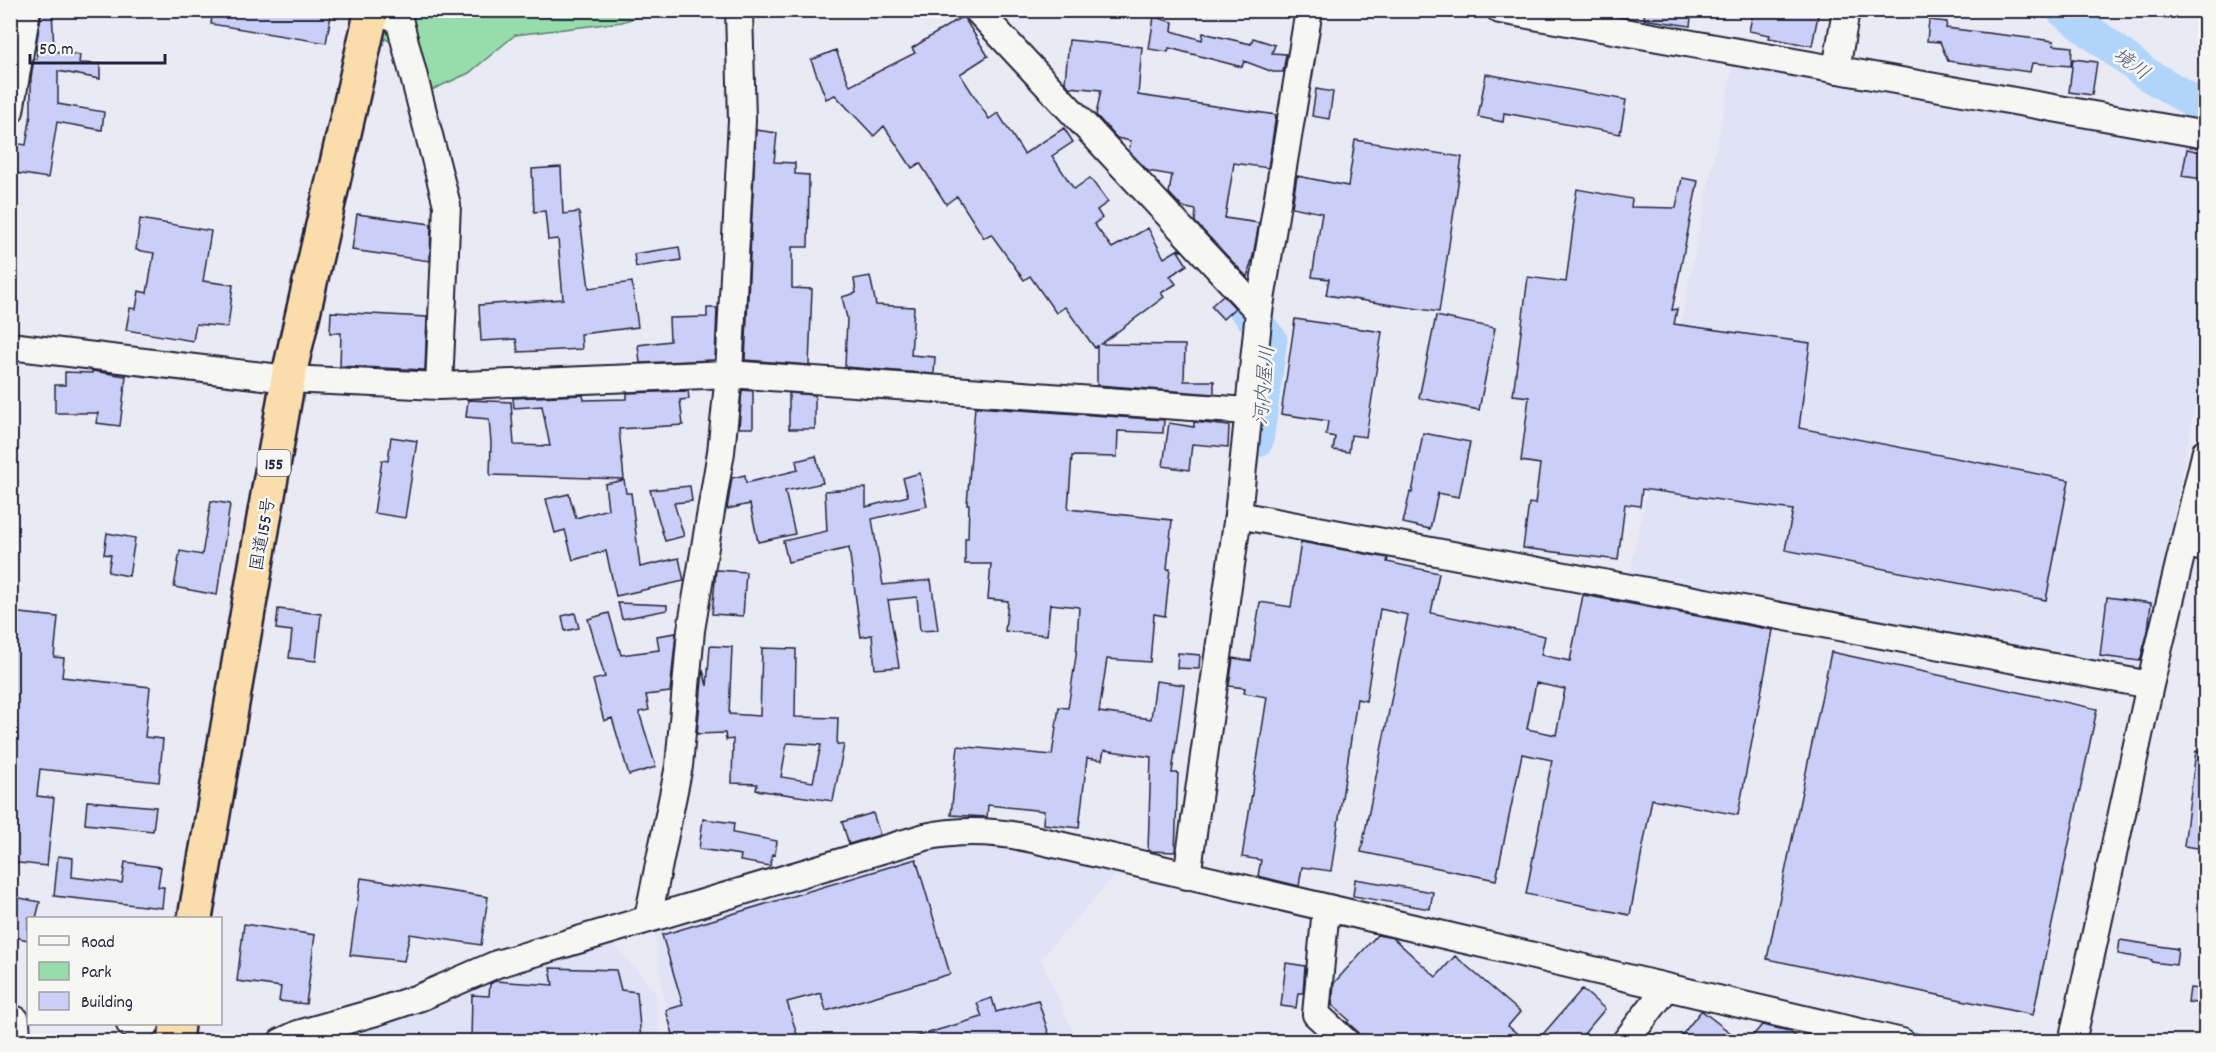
<svg xmlns="http://www.w3.org/2000/svg" width="2216" height="1052" font-family="Dekko,'Klee One',sans-serif">
<style>
.built{fill:#e0e2f5}
.green{fill:#97ddab;stroke:#5c8073;stroke-width:1.5}
.lines{fill:none;stroke-linecap:round;stroke-linejoin:round}
.stream{stroke:#788dae;stroke-width:5}
.river{stroke:#b1d5fa;stroke-width:33}
.building{fill:#cbcff7;stroke:#22223b;stroke-width:1.5;fill-rule:evenodd}
.minor-casing{stroke:#22223b;stroke-width:30}
.highway-casing{stroke:#22223b;stroke-width:38}
.minor{stroke:#f6f6f2;stroke-width:26}
.highway{stroke:#faddab;stroke-width:33}
.labels{text-anchor:middle;stroke-width:5;stroke-linejoin:round;paint-order:stroke}
.shield{fill:#f6f6f2;stroke:#626272;stroke-width:1.5}
.shield-label{font-size:16px;font-weight:bold;fill:#22223b}
.street-label{font-size:18px;fill:#22223b;stroke:#f6f6f2}
.water-label{font-size:20px;font-style:italic;fill:#4d5874;stroke:#f6f6f2}
</style>
<rect width="100%" height="100%" fill="#e9eaf4"/>
<filter id="ink" filterUnits="userSpaceOnUse"><feTurbulence type="fractalNoise" baseFrequency=".0167" numOctaves="2"/><feDisplacementMap in="SourceGraphic" scale="12" xChannelSelector="R" yChannelSelector="G"/><feConvolveMatrix kernelMatrix="1 2 1 2 8 2 1 2 1" color-interpolation-filters="sRGB"/></filter>
<g filter="url(#ink)">
<!-- built -->
<path class="built" d="M 1734,60 L 2205,144 L 2205,355 L 2144,665 L 2113,675 L 1630,574 Z
M 978,838 L 1116,874 L 1040,959 L 1077,1041 L 671,1041 L 654,929 L 935,841 Z
M 613,942 L 655,993 L 661,1041 L 322,1042 L 417,1011 L 503,974 Z"/>
<!-- green -->
<path class="green" d="M 383,11 L 654,11 L 622,22 L 515,35 L 469,73 L 425,93 L 411,54 L 377,34 Z"/>
<g class="lines">
<!-- stream -->
<path class="stream" d="M 1905,1032 L 1947,1042"/>
<!-- river -->
<path class="river" d="M 2062,10 L 2145,73 L 2206,109
M 1241,304 L 1271,340 L 1257,441"/>
</g>
<!-- building -->
<path class="building" d="M 52,10 L 54,51 L 80,55 L 79,63 L 100,64 L 100,79 L 58,71 L 58,104 L 104,112 L 102,130 L 57,122 L 48,178 L 10,172 L 10,161 L 13,143 L 26,145 L 31,114 L 31,78 L 34,59 L 37,59 L 36,45 L 42,11 Z
M 213,10 L 332,10 L 326,43 L 211,24 Z
M 1645,10 L 1692,10 L 1690,26 L 1644,19 Z
M 1774,10 L 1819,10 L 1812,46 L 1769,38 L 1770,35 L 1749,31 L 1753,13 L 1773,16 Z
M 963,16 L 988,56 L 960,74 L 989,119 L 998,113 L 1024,154 L 1064,128 L 1073,142 L 1052,156 L 1074,189 L 1090,178 L 1108,202 L 1097,210 L 1102,218 L 1094,224 L 1112,248 L 1148,228 L 1164,258 L 1179,249 L 1182,251 L 1178,251 L 1187,265 L 1170,276 L 1176,284 L 1161,293 L 1164,297 L 1101,344 L 1185,345 L 1184,381 L 1214,381 L 1214,394 L 1097,385 L 1097,346 L 1095,348 L 1065,307 L 1056,313 L 1030,276 L 1024,280 L 991,234 L 984,238 L 957,196 L 946,204 L 920,163 L 912,168 L 884,126 L 874,136 L 835,95 L 826,99 L 811,60 L 836,50 L 850,86 L 915,53 L 912,48 Z
M 1154,17 L 1173,22 L 1172,31 L 1202,40 L 1203,33 L 1251,44 L 1253,38 L 1275,45 L 1272,53 L 1286,54 L 1283,72 L 1273,72 L 1244,61 L 1242,67 L 1169,48 L 1168,52 L 1149,49 Z
M 1929,20 L 1947,22 L 1946,28 L 2054,41 L 2053,45 L 2072,47 L 2071,66 L 2032,63 L 2030,72 L 1948,61 L 1940,42 L 1927,41 Z
M 1069,40 L 1142,47 L 1138,95 L 1276,115 L 1268,168 L 1234,163 L 1225,218 L 1259,223 L 1253,256 L 1247,277 L 1195,222 L 1196,210 L 1182,207 L 1169,193 L 1172,175 L 1148,171 L 1129,151 L 1131,141 L 1117,138 L 1096,115 L 1101,90 L 1069,87 L 1065,82 Z
M 2073,59 L 2097,62 L 2092,95 L 2069,92 Z
M 1486,74 L 1626,100 L 1620,134 L 1504,113 L 1503,122 L 1478,117 Z
M 1316,89 L 1333,92 L 1329,119 L 1312,116 Z
M 756,130 L 777,133 L 774,162 L 795,163 L 795,174 L 809,175 L 808,247 L 792,247 L 792,288 L 812,289 L 809,365 L 745,360 Z
M 1355,140 L 1462,157 L 1439,312 L 1326,295 L 1329,279 L 1312,277 L 1322,213 L 1292,207 L 1297,176 L 1348,186 Z
M 2187,149 L 2205,153 L 2202,179 L 2182,176 Z
M 561,167 L 563,214 L 579,212 L 589,288 L 632,282 L 638,327 L 581,334 L 582,349 L 518,352 L 516,339 L 481,341 L 479,305 L 563,299 L 558,239 L 548,240 L 545,211 L 534,212 L 532,169 Z
M 1682,178 L 1698,181 L 1672,310 L 1677,309 L 1674,324 L 1810,343 L 1799,428 L 2069,480 L 2046,600 L 1785,550 L 1793,510 L 1642,489 L 1640,506 L 1625,504 L 1618,560 L 1523,548 L 1529,503 L 1535,504 L 1540,464 L 1521,461 L 1529,397 L 1513,395 L 1528,277 L 1566,282 L 1574,220 L 1572,219 L 1577,189 L 1632,199 L 1631,207 L 1676,208 Z
M 357,214 L 431,224 L 430,261 L 352,250 Z
M 140,219 L 211,231 L 203,281 L 233,285 L 228,327 L 196,324 L 193,341 L 126,330 L 130,308 L 136,309 L 139,291 L 147,293 L 154,253 L 136,250 Z
M 679,247 L 681,260 L 636,267 L 634,254 Z
M 870,276 L 876,305 L 914,307 L 911,355 L 935,357 L 934,374 L 845,367 L 847,318 L 842,297 L 856,293 L 854,279 Z
M 1223,295 L 1235,308 L 1223,319 L 1211,306 Z
M 707,308 L 717,308 L 715,360 L 640,363 L 638,345 L 670,341 L 669,318 L 707,317 Z
M 331,312 L 427,317 L 425,370 L 340,366 L 341,333 L 330,333 Z
M 1436,316 L 1495,328 L 1479,410 L 1419,398 Z
M 1295,319 L 1382,332 L 1366,437 L 1351,435 L 1349,452 L 1333,450 L 1335,437 L 1326,435 L 1328,421 L 1281,414 Z
M 92,371 L 126,376 L 120,426 L 96,423 L 98,413 L 55,413 L 55,385 L 65,385 L 65,372 L 92,373 Z
M 742,390 L 753,391 L 753,428 L 739,428 Z
M 688,391 L 689,399 L 680,400 L 683,425 L 619,429 L 624,479 L 490,475 L 491,443 L 489,419 L 466,417 L 468,400 L 511,402 L 514,445 L 550,446 L 542,406 L 514,408 L 513,398 L 583,395 L 584,400 L 627,399 L 627,393 Z
M 789,393 L 815,395 L 815,429 L 789,429 Z
M 975,407 L 1164,420 L 1163,433 L 1118,431 L 1117,457 L 1072,456 L 1068,509 L 1172,520 L 1167,569 L 1170,569 L 1165,616 L 1154,614 L 1150,662 L 1107,659 L 1099,712 L 1151,719 L 1156,681 L 1184,685 L 1172,773 L 1178,773 L 1175,852 L 1148,851 L 1151,757 L 1104,750 L 1102,760 L 1087,758 L 1079,828 L 1043,824 L 1044,811 L 988,805 L 987,817 L 951,815 L 958,746 L 1052,755 L 1059,707 L 1068,708 L 1076,656 L 1079,607 L 1050,604 L 1047,635 L 1005,631 L 1008,601 L 988,599 L 991,564 L 965,564 L 965,538 L 968,538 L 969,504 L 967,504 Z
M 1194,422 L 1229,426 L 1228,447 L 1192,444 L 1189,470 L 1163,466 L 1169,423 L 1194,427 Z
M 1423,433 L 1470,442 L 1459,497 L 1438,493 L 1430,529 L 1403,523 L 1410,492 L 1412,493 Z
M 391,437 L 417,441 L 405,518 L 374,513 L 382,460 L 388,461 Z
M 816,456 L 823,483 L 785,491 L 795,534 L 758,542 L 750,504 L 727,509 L 732,478 L 745,475 L 746,483 L 798,470 L 796,461 Z
M 920,473 L 927,506 L 872,519 L 883,585 L 931,580 L 938,630 L 920,631 L 917,597 L 888,600 L 899,667 L 875,669 L 872,635 L 861,637 L 849,548 L 788,562 L 783,541 L 827,531 L 825,491 L 866,488 L 866,507 L 908,496 L 903,478 Z
M 624,480 L 626,493 L 631,493 L 640,567 L 679,558 L 684,581 L 616,596 L 606,551 L 573,560 L 565,530 L 555,533 L 546,499 L 569,494 L 576,518 L 608,509 L 605,484 Z
M 690,486 L 692,501 L 674,503 L 684,536 L 665,541 L 650,490 Z
M 211,501 L 230,504 L 217,595 L 174,587 L 180,551 L 202,555 Z
M 107,533 L 135,538 L 129,576 L 108,572 L 111,555 L 104,554 Z
M 1301,542 L 1388,558 L 1387,562 L 1439,573 L 1431,613 L 1545,636 L 1541,655 L 1570,661 L 1583,595 L 1773,630 L 1738,815 L 1652,799 L 1630,915 L 1526,894 L 1552,760 L 1522,754 L 1496,880 L 1361,852 L 1408,615 L 1380,609 L 1366,701 L 1357,699 L 1331,871 L 1302,867 L 1299,886 L 1258,876 L 1261,860 L 1242,857 L 1267,697 L 1244,693 L 1245,688 L 1229,686 L 1233,658 L 1251,661 L 1260,602 L 1291,607 ZM 1536,683 L 1565,689 L 1556,735 L 1527,729 Z
M 716,570 L 746,572 L 743,616 L 712,614 Z
M 2107,597 L 2151,603 L 2148,631 L 2140,661 L 2100,656 Z
M 618,603 L 667,605 L 667,610 L 622,619 Z
M 278,609 L 321,614 L 316,661 L 289,658 L 292,631 L 276,629 Z
M 10,612 L 58,617 L 54,657 L 64,658 L 62,677 L 150,687 L 145,737 L 163,739 L 159,782 L 40,769 L 37,796 L 54,798 L 47,866 L 10,862 Z
M 575,613 L 579,628 L 565,631 L 562,616 Z
M 609,613 L 621,655 L 659,650 L 657,636 L 676,633 L 670,692 L 646,695 L 649,710 L 639,712 L 656,767 L 629,775 L 612,718 L 604,721 L 593,680 L 605,677 L 588,619 Z
M 710,646 L 732,647 L 729,714 L 760,716 L 762,648 L 796,649 L 795,717 L 838,718 L 837,744 L 844,745 L 833,801 L 756,790 L 757,784 L 732,783 L 733,739 L 726,740 L 725,733 L 697,734 L 703,670 L 707,686 ZM 787,743 L 821,745 L 813,782 L 781,777 Z
M 1831,652 L 2097,709 L 2033,1015 L 1767,959 Z
M 1178,653 L 1200,655 L 1199,669 L 1177,668 Z
M 2196,751 L 2205,752 L 2205,849 L 2184,846 Z
M 87,801 L 156,807 L 153,831 L 85,824 Z
M 873,813 L 880,835 L 849,844 L 842,822 Z
M 703,819 L 734,823 L 733,833 L 777,841 L 775,855 L 772,854 L 770,866 L 740,861 L 741,855 L 699,849 Z
M 58,856 L 73,858 L 72,877 L 122,883 L 125,862 L 161,867 L 158,887 L 164,887 L 162,908 L 54,896 Z
M 916,859 L 950,974 L 826,1011 L 821,993 L 787,1002 L 799,1041 L 675,1041 L 666,1010 L 683,1005 L 662,935 Z
M 361,878 L 488,897 L 481,945 L 410,934 L 404,961 L 350,955 Z
M 1355,879 L 1433,892 L 1430,909 L 1353,896 Z
M 10,896 L 40,902 L 36,918 L 28,918 L 28,940 L 10,936 Z
M 244,924 L 315,935 L 306,1004 L 279,1001 L 281,987 L 237,981 Z
M 1377,935 L 1393,938 L 1436,977 L 1455,956 L 1520,1012 L 1508,1026 L 1526,1041 L 1361,1041 L 1357,1031 L 1347,1022 L 1349,1020 L 1332,1005 L 1334,983 Z
M 2120,940 L 2178,949 L 2176,965 L 2152,962 L 2152,960 L 2118,954 Z
M 1286,963 L 1305,966 L 1303,993 L 1298,993 L 1296,1008 L 1281,1006 Z
M 550,968 L 616,970 L 621,990 L 637,992 L 641,1040 L 630,1041 L 471,1041 L 472,995 L 489,996 L 490,984 L 495,981 L 553,985 Z
M 2190,988 L 2205,990 L 2205,1004 L 2188,1002 Z
M 1582,989 L 1605,1009 L 1578,1041 L 1537,1041 Z
M 992,998 L 996,1012 L 1038,1000 L 1051,1041 L 912,1041 L 911,1038 L 982,1017 L 977,1003 Z
M 1701,1011 L 1702,1011 L 1741,1041 L 1677,1041 Z
M 1762,1025 L 1789,1031 L 1801,1041 L 1748,1041 Z"/>
<g class="lines">
<defs>
<path id="minor" d="M 373,10 L 399,19 L 447,205 L 439,386
M 977,10 L 1259,312
M 1500,10 L 2206,135
M 1836,70 L 1846,10
M 10,111 L 27,10
M 10,346 L 288,379 L 439,386 L 729,374 L 1248,411
M 1238,515 L 2150,685
M 2183,544 L 2206,548
M 1187,876 L 1238,515 L 1259,312 L 1309,10
M 1326,908 L 1316,1014 L 1346,1042
M 648,918 L 679,766 L 691,630 L 721,452 L 729,374 L 742,120 L 739,10
M 16,1020 L 17,1042
M 130,1024 L 146,1024
M 281,1042 L 298,1034 L 376,1012 L 421,997 L 497,964 L 925,837 C 962,829 996,831 1033,839 L 1902,1042
M 1625,1042 L 1667,987
M 2072,1042 L 2150,685 L 2206,451"/>
<path id="highway" d="M 195,918 L 288,379 L 372,10
M 175,1042 L 177,1024"/>
</defs>
<!-- minor casing -->
<use href="#minor" class="minor-casing"/>
<!-- highway casing -->
<use href="#highway" class="highway-casing"/>
<!-- minor -->
<use href="#minor" class="minor"/>
<!-- highway -->
<use href="#highway" class="highway"/>
</g>
</g>
<g class="labels">
<!-- shield labels -->
<rect class="shield" x="257.5" y="450" width="33" height="26" rx="4.5"/>
<g class="shield-label">
<text x="274" y="469">155</text>
</g>
<!-- street labels -->
<g class="street-label">
<text transform="translate(262 534) rotate(-80)" y="6">国道155号</text>
</g>
<!-- water labels -->
<g class="water-label">
<text transform="translate(2132 63) rotate(36)" y="7">境川</text>
<text transform="translate(1263 385) rotate(-85)" y="7">河内屋川</text>
</g>
</g>
<!-- margin -->
<rect width="2216" height="1052" fill="none" stroke="#f6f6f2" stroke-width="36"/>
<rect x="18" y="18" width="2180" height="1016" fill="none" stroke="#22223b" stroke-width="2" filter="url(#ink)"/>
<!-- legend -->
<rect x="27" y="917" width="195" height="108" fill="#f6f6f2" stroke="#a1a1a9" stroke-width="1.5"/>
<rect x="39" y="936" width="30" height="9" fill="#f6f6f2" stroke="#a1a1a9" stroke-width="1.5"/>
<text x="81" y="947" font-size="18" fill="#22223b">Road</text>
<rect x="39" y="962" width="30" height="18" fill="#97ddab" stroke="#a1a1a9" stroke-width="1.5"/>
<text x="81" y="977" font-size="18" fill="#22223b">Park</text>
<rect x="39" y="992" width="30" height="18" fill="#cbcff7" stroke="#a1a1a9" stroke-width="1.5"/>
<text x="81" y="1007" font-size="18" fill="#22223b">Building</text>
<!-- scale -->
<path d="M30 54v9h135v-9" fill="none" stroke="#22223b" stroke-width="3"/>
<text x="39" y="54" font-size="18" fill="#22223b" stroke="#f6f6f2" stroke-width="4.5" paint-order="stroke">50 m</text>
</svg>
